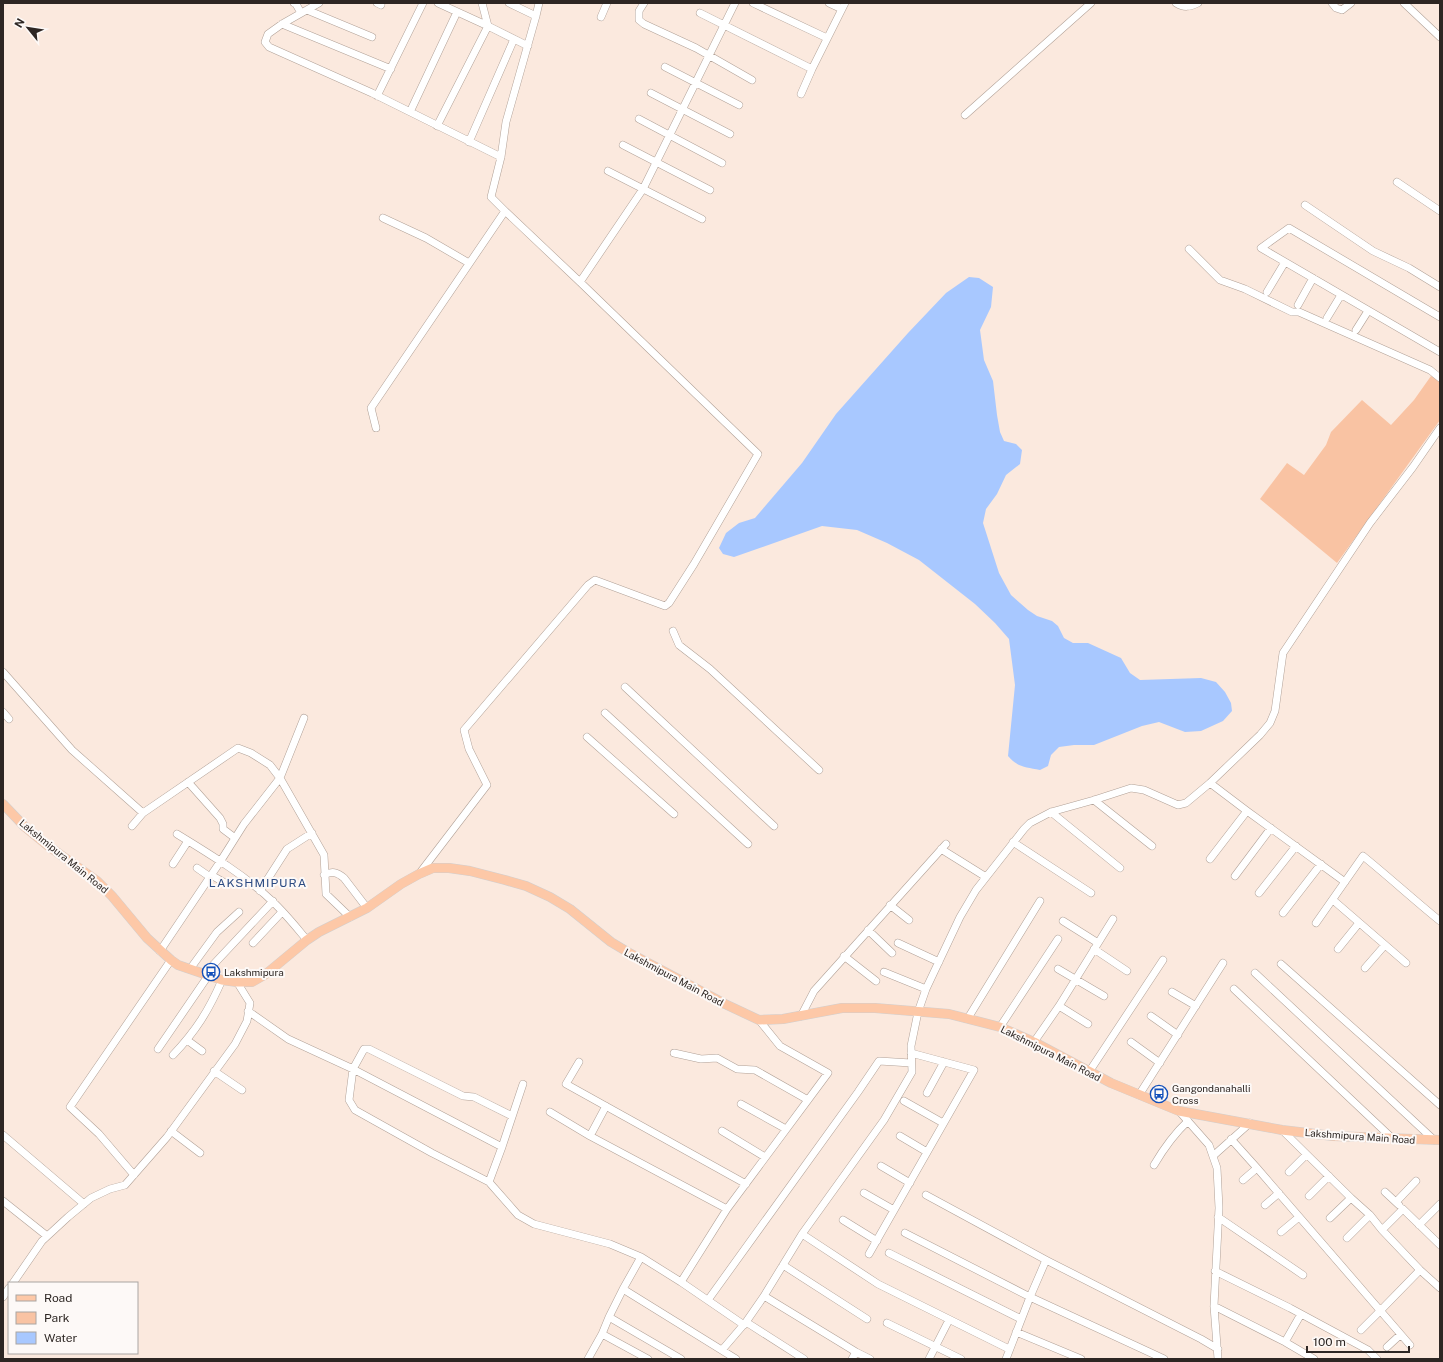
<svg xmlns="http://www.w3.org/2000/svg" width="1443" height="1362" font-family="'Public Sans',sans-serif">
<style>
.green{fill:#f9c3a3}
.water{fill:#a8c8ff}
.lines{fill:none;stroke-linecap:round;stroke-linejoin:round}
.minor-casing{stroke:#b1a197;stroke-width:8}
.major-casing{stroke:#d1cfcf;stroke-width:10}
.minor{stroke:#fff;stroke-width:7}
.major{stroke:#fdc8a7;stroke-width:9}
.labels{text-anchor:middle;stroke-width:4;stroke-linejoin:round;paint-order:stroke}
.street-label{font-size:10px;fill:#2d2623;stroke:#fdf9f7}
.poi-label{font-size:10px;fill:#2d2623;stroke:#fdf9f7;text-anchor:start}
.quarter-label{font-size:12px;letter-spacing:1px;fill:#2c4b82;stroke:#fdf9f7}
</style>
<rect width="100%" height="100%" fill="#fbe9de"/>
<!-- green -->
<path class="green" d="M 1431,376 L 1440,381 L 1440,420 L 1337,563 L 1260,499 L 1287,463 L 1304,475 L 1326,445 L 1331,432 L 1362,400 L 1391,425 L 1414,400 Z"/>
<!-- water -->
<path class="water" d="M 969,277 L 979,278 L 993,287 L 991,307 L 980,330 L 984,360 L 993,381 L 997,415 L 1000,432 L 1004,441 L 1016,444 L 1022,450 L 1020,464 L 1006,475 L 997,494 L 986,509 L 983,523 L 999,573 L 1011,595 L 1028,610 L 1037,616 L 1052,621 L 1058,626 L 1064,638 L 1073,643 L 1088,643 L 1121,658 L 1130,673 L 1140,680 L 1201,678 L 1216,682 L 1225,692 L 1231,703 L 1232,711 L 1223,721 L 1201,731 L 1185,732 L 1159,722 L 1142,726 L 1094,745 L 1074,745 L 1059,747 L 1051,755 L 1048,766 L 1040,770 C 1026,767 1017,767 1008,756 L 1015,685 L 1009,639 L 995,623 L 975,604 L 919,560 L 887,543 L 857,530 L 822,526 L 734,557 L 723,554 L 719,548 L 726,533 L 739,523 L 755,518 L 802,463 L 836,414 L 908,333 L 946,293 Z"/>
<g class="lines">
<defs>
<path id="minor" d="M 294,3 L 296,4 L 301,13
M 319,3 L 282,24 L 268,34 L 265,42 L 269,47 L 372,93 L 501,157
M 377,3 L 381,5
M 438,3 L 488,26 L 528,46
M 509,3 L 536,16
M 644,3 L 639,11 L 639,20 L 644,24 L 696,48 L 752,80
M 753,3 L 827,38
M 829,3 L 842,9
M 1176,3 C 1184,8 1190,7 1198,3
M 1332,3 L 1336,8 L 1342,10 L 1351,3
M 1404,3 L 1440,37
M 307,10 L 372,37
M 700,13 L 812,69
M 601,17 L 607,3
M 282,24 L 391,69
M 665,67 L 739,105
M 651,93 L 730,134
M 801,94 L 812,69 L 845,3
M 377,96 L 423,3
M 410,112 L 457,12
M 965,115 L 1091,3
M 639,119 L 722,163
M 437,126 L 488,26 L 482,3
M 469,142 L 514,39
M 623,145 L 710,190
M 608,171 L 702,219
M 1397,182 L 1440,211
M 1305,205 L 1373,251 L 1409,268 L 1440,287
M 383,218 L 426,238 L 469,263
M 1189,249 L 1220,280 L 1245,289 L 1292,312 L 1299,312 L 1430,370 L 1440,378
M 580,282 L 643,189 L 735,3
M 1267,292 L 1285,262
M 1298,305 L 1313,278
M 1440,317 L 1289,228 L 1261,248 L 1440,352
M 1327,318 L 1341,295
M 1356,330 L 1368,311
M 376,428 L 371,408 L 505,211
M 673,631 L 679,645 L 710,669 L 819,770
M 3,672 L 72,750 L 143,813
M 625,687 L 774,826
M 3,712 L 9,719
M 605,713 L 748,844
M 587,737 L 674,814
M 188,782 L 220,818 L 223,824 L 223,829 L 235,838
M 1210,783 L 1247,811 L 1345,882
M 1094,800 L 1152,846
M 1051,812 L 1120,868
M 132,826 L 143,813 L 238,748 L 251,753 L 270,765 L 280,778 L 324,855 L 326,894 L 350,917
M 177,834 C 208,853 246,876 272,901 C 285,913 296,927 307,940
M 1013,842 L 1091,893
M 941,849 L 986,877
M 1210,859 L 1247,811
M 173,864 L 188,841
M 197,868 L 210,877
M 419,874 L 487,785 L 469,749 L 464,730 L 588,585 L 595,580 L 665,606 L 669,603 L 694,564 L 758,454 L 580,282 L 505,211 L 491,197 L 501,157 L 506,122 L 536,16 L 539,3
M 211,875 L 227,884
M 324,875 C 332,871 337,872 344,878 L 367,908
M 1235,876 L 1271,828
M 260,891 L 287,849 L 312,833
M 1259,893 L 1296,846
M 1333,900 L 1406,963
M 890,905 L 909,920
M 1283,913 L 1321,864
M 1063,921 L 1098,943
M 1316,923 L 1363,856 C 1389,877 1414,900 1440,921
M 868,930 L 892,953
M 253,943 L 282,912
M 898,943 L 939,962
M 1094,949 L 1127,971
M 1338,949 L 1359,923
M 160,951 L 220,862 L 244,824 L 280,778 L 304,718
M 844,956 L 876,981
M 1281,964 L 1440,1105
M 1365,968 L 1385,945
M 190,969 L 217,932 L 239,912
M 1058,969 L 1104,996
M 884,972 L 926,989
M 1255,973 L 1434,1140
M 1234,989 L 1393,1139
M 1172,992 L 1196,1006
M 1059,1006 L 1088,1024
M 248,1011 L 288,1039 L 353,1069 L 349,1100 L 355,1110 L 432,1153 L 489,1182 L 518,1215 L 534,1224 L 610,1244 L 641,1257 L 623,1289 L 609,1317 L 602,1334 L 588,1359
M 801,1016 L 814,991 L 946,844
M 1151,1016 L 1178,1035
M 968,1018 L 1040,901
M 1000,1027 L 1058,939
M 187,1040 L 202,1051
M 1034,1042 L 1059,1006 L 1113,919
M 1131,1042 L 1160,1063
M 158,1049 L 208,976 L 213,965 L 273,901
M 674,1053 L 701,1059 L 717,1058 L 737,1069 L 755,1070 L 808,1100
M 173,1055 C 196,1031 209,1010 222,980
M 579,1062 L 566,1084 L 746,1184
M 214,1071 L 242,1090
M 1089,1072 L 1163,960
M 927,1093 L 944,1062
M 1139,1095 L 1223,963
M 904,1101 L 943,1123
M 741,1104 L 786,1129
M 1179,1111 L 1209,1145 L 1217,1168 L 1219,1208 L 1214,1306 L 1218,1359
M 550,1112 L 590,1136 L 727,1209
M 1282,1130 L 1351,1198 L 1370,1215 L 1382,1230 L 1420,1270 L 1440,1288
M 171,1131 L 200,1153
M 722,1131 L 765,1157
M 3,1135 L 84,1204
M 590,1136 L 606,1106
M 900,1136 L 927,1152
M 1231,1139 L 1257,1168 L 1410,1345
M 502,1147 L 353,1069 L 364,1049 L 369,1049 L 463,1096 L 474,1097 L 512,1116
M 1213,1156 L 1250,1123
M 1154,1165 C 1164,1148 1174,1134 1188,1121
M 881,1166 L 910,1183
M 1289,1172 L 1306,1155
M 134,1175 L 99,1134 L 70,1107 L 171,960
M 1243,1180 L 1257,1168
M 489,1182 L 502,1147 L 523,1084
M 1385,1192 L 1399,1205
M 864,1193 L 894,1210
M 926,1195 L 1046,1260 L 1201,1339 L 1218,1349
M 1309,1196 L 1329,1176
M 3,1201 L 47,1236
M 1396,1202 L 1416,1181
M 1265,1205 L 1279,1193
M 1218,1217 L 1303,1275
M 1330,1218 L 1351,1198
M 843,1220 L 877,1241
M 1419,1225 L 1440,1204
M 1382,1230 L 1403,1209 L 1440,1245
M 1281,1232 L 1299,1217
M 905,1233 L 1030,1297 L 1164,1359
M 802,1234 L 878,1284 L 1009,1349
M 1347,1238 L 1370,1215
M 889,1253 L 1021,1319
M 869,1254 L 974,1070 L 911,1053
M 641,1257 L 681,1282 L 744,1325
M 783,1265 L 867,1319
M 1215,1271 L 1290,1308 L 1368,1350 L 1377,1359
M 681,1282 L 727,1209 L 828,1073 L 780,1046 L 759,1020
M 13,1283 L 42,1241 L 68,1217 L 91,1198 L 110,1189 L 125,1185 L 167,1137 L 235,1044 L 247,1021 L 250,1003 L 237,982
M 623,1289 L 736,1359
M 764,1296 L 856,1352 L 852,1359
M 3,1297 L 9,1288
M 708,1300 L 858,1092 L 879,1061 L 911,1063
M 1214,1306 L 1285,1342 L 1314,1359
M 609,1317 L 681,1359
M 746,1322 L 804,1359
M 887,1323 L 961,1359
M 1361,1330 L 1380,1311 L 1420,1270
M 1016,1332 L 1081,1359
M 602,1334 L 648,1359
M 1285,1342 L 1301,1314
M 1387,1347 L 1400,1335
M 722,1350 L 746,1322 L 764,1296 L 802,1234 L 884,1120 L 912,1072 L 911,1046 L 918,1012 L 926,989 L 960,917 L 976,890 L 1024,829 L 1030,823 L 1051,812 L 1094,800 L 1131,788 L 1144,790 L 1178,805 L 1186,803 L 1210,783 L 1260,735 L 1270,723 L 1275,711 L 1283,653 L 1370,523 L 1413,467 L 1440,428
M 856,1352 L 870,1359
M 929,1359 L 949,1320
M 1006,1359 L 1030,1297 L 1046,1260"/>
<path id="major" d="M 3,804 L 25,827 L 47,845 L 97,881 L 112,896 L 147,938 L 171,960 L 178,965 L 222,980 L 237,982 L 252,982 L 266,974 L 307,940 L 319,932 L 367,908 L 401,884 L 419,874 L 433,868 L 449,868 L 470,871 L 505,880 L 526,886 L 550,897 L 570,909 L 611,942 L 631,954 L 725,1004 L 759,1020 L 783,1019 L 842,1008 L 875,1008 L 949,1014 L 1000,1027 L 1034,1042 L 1111,1083 L 1179,1111 L 1282,1130 L 1333,1136 L 1440,1140"/>
</defs>
<!-- minor casing -->
<use href="#minor" class="minor-casing"/>
<!-- major casing -->
<use href="#major" class="major-casing"/>
<!-- minor -->
<use href="#minor" class="minor"/>
<!-- major -->
<use href="#major" class="major"/>
</g>
<!-- icons -->
<defs>
<symbol id="bus-ring" viewBox="-11 -11 22 22"><circle r="9.5" fill="#fdf9f7" stroke="#114fba" stroke-width="1.5"/><path d="M-5-6H5V4H4V6H2V4H-2V6H-4V4H-5ZM-3.5-4V0h7V-4ZM-3.5 1.2v1.5H-2V1.2ZM2 1.2v1.5H3.5V1.2Z" fill="#114fba"/></symbol>
</defs>
<g fill-rule="evenodd">
<use href="#bus-ring" x="201" y="962" width="20" height="20"/>
<use href="#bus-ring" x="1149" y="1084" width="20" height="20"/>
</g>
<g class="labels">
<!-- street labels -->
<g class="street-label">
<text transform="translate(64 856) rotate(39)" y="4">Lakshmipura Main Road</text>
<text transform="translate(674 977) rotate(28)" y="4">Lakshmipura Main Road</text>
<text transform="translate(1051 1053) rotate(27)" y="4">Lakshmipura Main Road</text>
<text transform="translate(1360 1136) rotate(4)" y="4">Lakshmipura Main Road</text>
</g>
<!-- poi labels -->
<g class="poi-label">
<text x="224" y="976">Lakshmipura</text>
<text x="1172" y="1092">Gangondanahalli<tspan x="1172" dy="12">Cross</tspan></text>
</g>
<!-- quarter labels -->
<g class="quarter-label">
<text x="258" y="887">LAKSHMIPURA</text>
</g>
</g>
<!-- border -->
<rect width="1443" height="1362" fill="none" stroke="#2d2623" stroke-width="8"/>
<!-- legend -->
<rect x="8" y="1282" width="130" height="72" fill="#fdf9f7" stroke="#aaa5a2"/>
<rect x="16" y="1295" width="20" height="6" fill="#fdc8a7" stroke="#aaa5a2"/>
<text x="44" y="1302" font-size="12" fill="#2d2623">Road</text>
<rect x="16" y="1312" width="20" height="12" fill="#f9c3a3" stroke="#aaa5a2"/>
<text x="44" y="1322" font-size="12" fill="#2d2623">Park</text>
<rect x="16" y="1332" width="20" height="12" fill="#a8c8ff" stroke="#aaa5a2"/>
<text x="44" y="1342" font-size="12" fill="#2d2623">Water</text>
<!-- north arrow -->
<g transform="translate(28 28) rotate(300)" stroke="#fdf9f7" stroke-width="3" paint-order="stroke">
<path d="M0-3L7 15L0 10L-7 15Z" fill="#2d2623"/>
<text y="-6" font-size="11" font-weight="bold" text-anchor="middle" fill="#2d2623">N</text>
</g>
<!-- scale -->
<path d="M1307 1346v6h102v-6" fill="none" stroke="#2d2623" stroke-width="2"/>
<text x="1313" y="1346" font-size="12" fill="#2d2623" stroke="#fdf9f7" stroke-width="3" paint-order="stroke">100 m</text>
</svg>
